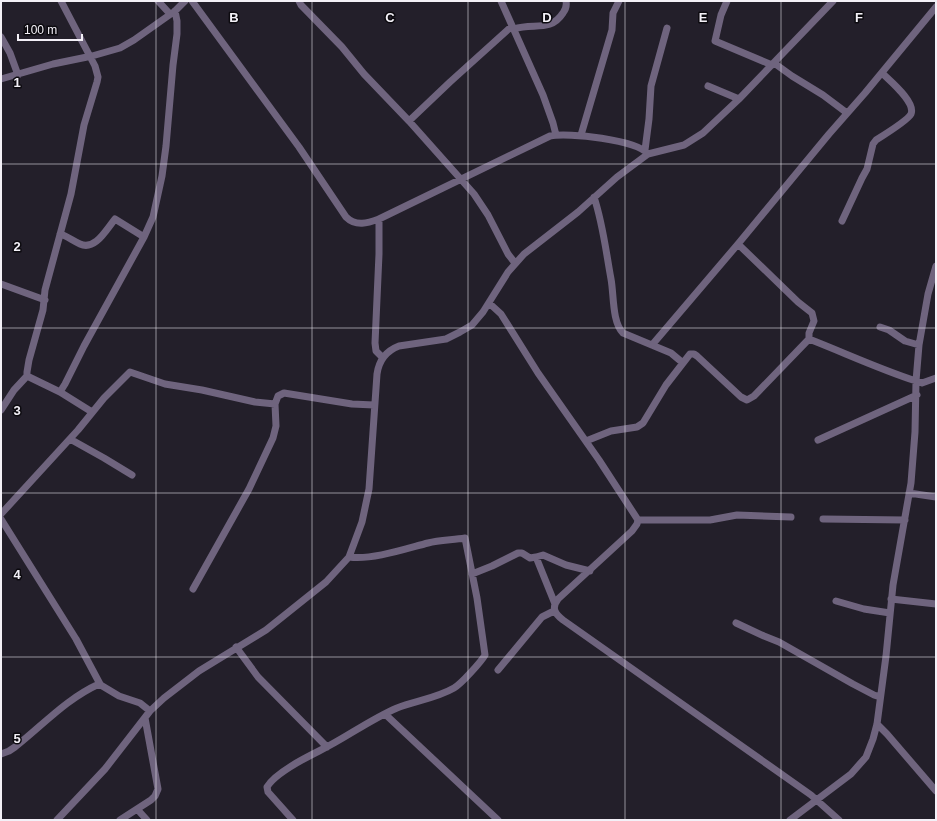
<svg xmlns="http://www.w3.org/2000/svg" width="937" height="821" font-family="Helvetica,sans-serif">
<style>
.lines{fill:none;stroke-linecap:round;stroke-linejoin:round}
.minor{stroke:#6f647e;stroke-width:7}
.grid{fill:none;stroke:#f3f0f7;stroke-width:1;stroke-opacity:0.55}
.grid-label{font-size:13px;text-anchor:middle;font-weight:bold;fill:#f3f0f7;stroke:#0c0a0f;stroke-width:3;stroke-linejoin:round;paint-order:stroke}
</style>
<rect width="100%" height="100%" fill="#231f2a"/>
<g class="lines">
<!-- minor -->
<path class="minor" d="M 158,1 L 170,14
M 192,1 L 299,147 L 346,217 C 356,227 368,223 379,219 L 550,136 C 568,132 637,140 648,154
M 299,1 L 301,5 L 342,47 L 364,74 L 409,121 L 474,194 L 488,215 L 508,254 L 515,263
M 501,1 L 543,95 L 553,123 L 556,135
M 727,1 L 721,15 L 715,41 L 772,65
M 514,29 C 533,22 550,33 563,13 C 566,9 567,6 566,1
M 1,37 L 10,53 L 18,75
M 774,63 L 792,76 L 823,95 L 847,113
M 1,79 L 53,64 L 92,56 L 120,48 L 134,40 L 175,11 L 185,1
M 708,86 L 739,99
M 409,121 L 450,82 L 512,26
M 581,135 L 612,30 L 613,13 L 619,1
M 645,150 L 649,119 L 651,86 L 667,28
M 594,197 C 603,224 606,252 611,279 C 614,295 612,322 623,333 L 671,353 L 683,363
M 379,219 L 379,254 L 375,343 L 376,351 L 382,357
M 842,221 L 862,178 L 867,169 L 873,144 L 876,140 C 884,135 908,120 911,114 C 916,102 890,81 882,73
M 60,234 C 67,236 73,241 80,244 C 95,251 106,230 115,219 L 144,237
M 738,244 L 798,302 L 812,313 L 814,321 L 809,333 L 809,339 C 845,353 879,369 916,381 L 922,383 L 936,378
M 1,284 L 45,300
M 489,303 L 501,314 L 538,373 L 599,460 L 638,520 L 637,524 L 632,531 L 558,599 C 551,608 555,614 563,620 L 811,795 L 839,820
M 880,327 L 889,330 L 905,341 L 919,345
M 652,345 L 738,244 L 829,134 L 865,93 L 936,7
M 27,376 L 27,372 L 29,360 L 43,310 L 45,290 L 71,194 L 84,125 L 97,82 L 98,77 L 95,66 L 61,1
M 27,376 L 60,392 L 92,412
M 60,392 L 65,384 L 84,346 L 144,237 L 153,217 L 162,176 L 166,146 L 173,65 L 177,34 L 177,21 L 175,11
M 1,410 L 14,390 L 27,376
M 70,439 L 104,458 L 132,475
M 818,440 L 917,395
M 586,441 L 611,431 L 637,427 L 643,423 L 666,385 L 690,354 L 694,354 L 697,356 L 741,397 L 747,400 L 754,396 L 809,339
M 909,493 L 936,497
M 1,514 L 78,430 L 104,398 L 130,372 L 165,384 L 202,390 L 255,402 L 275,404 L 278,396 L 284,393 L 352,404 L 374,405
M 1,519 L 76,639 L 100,684
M 823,519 L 905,520
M 638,520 L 710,520 L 737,515 L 791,517
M 536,557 L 543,555 L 566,565 L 590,571
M 472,574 L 492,566 L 518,553 L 522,553 L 530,558 L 536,557 L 555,604
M 193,589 L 249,489 L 273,438 L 276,426 L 275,404
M 891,599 L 936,604
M 836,601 L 864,609 L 890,613
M 736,623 L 764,636 L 779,642 L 853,684 L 874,695 L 880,697
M 236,647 L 258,677 L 327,747
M 498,670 L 542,617 L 554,611
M 385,714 L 498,820
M 877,724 L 887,734 L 936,791
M 1,754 L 9,751 L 15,747 C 43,725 66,699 99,684 L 119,696 L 140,703 L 150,711
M 137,809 L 147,820
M 57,820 L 105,769 L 150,711 L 164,698 L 199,671 L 266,630 L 326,582 L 349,557 L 362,522 L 369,489 L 377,374 C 379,360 386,351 399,346 L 446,339 L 460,332 L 472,325 L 483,312 L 508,272 L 524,254 L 578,212 L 617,177 L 648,154 L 684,145 L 703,133 L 739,99 L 833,1
M 120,820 L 151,800 L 155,796 L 158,789 L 145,718
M 293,820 L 268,792 L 267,787 C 275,773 305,758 319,751 C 346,738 369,720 397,708 C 415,701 437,698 454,688 C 461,684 481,662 485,655 L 477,598 L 465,538 C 453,540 439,540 428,543 C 405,549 373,560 349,557
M 790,820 L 851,774 L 866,757 L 873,739 L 877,724 L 886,656 L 893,585 L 911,483 L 915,432 L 916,381 L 919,345 L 928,294 L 936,266"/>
</g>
<!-- grid -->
<path class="grid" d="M 156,1 L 156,820M 312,1 L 312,820M 468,1 L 468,820M 625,1 L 625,820M 781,1 L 781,820M 1,164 L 936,164M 1,328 L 936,328M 1,493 L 936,493M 1,657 L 936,657"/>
<g class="grid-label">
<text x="234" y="22">B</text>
<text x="390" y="22">C</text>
<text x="547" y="22">D</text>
<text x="703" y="22">E</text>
<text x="859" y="22">F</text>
<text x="17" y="87">1</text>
<text x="17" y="251">2</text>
<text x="17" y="415">3</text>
<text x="17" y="579">4</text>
<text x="17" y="743">5</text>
</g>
<!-- border -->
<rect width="937" height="821" fill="none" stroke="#f3f0f7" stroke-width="4"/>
<!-- scale -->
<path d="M18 34v6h64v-6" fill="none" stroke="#f3f0f7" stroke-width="2"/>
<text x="24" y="34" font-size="12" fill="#f3f0f7" stroke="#0c0a0f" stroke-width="3" paint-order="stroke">100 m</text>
</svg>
